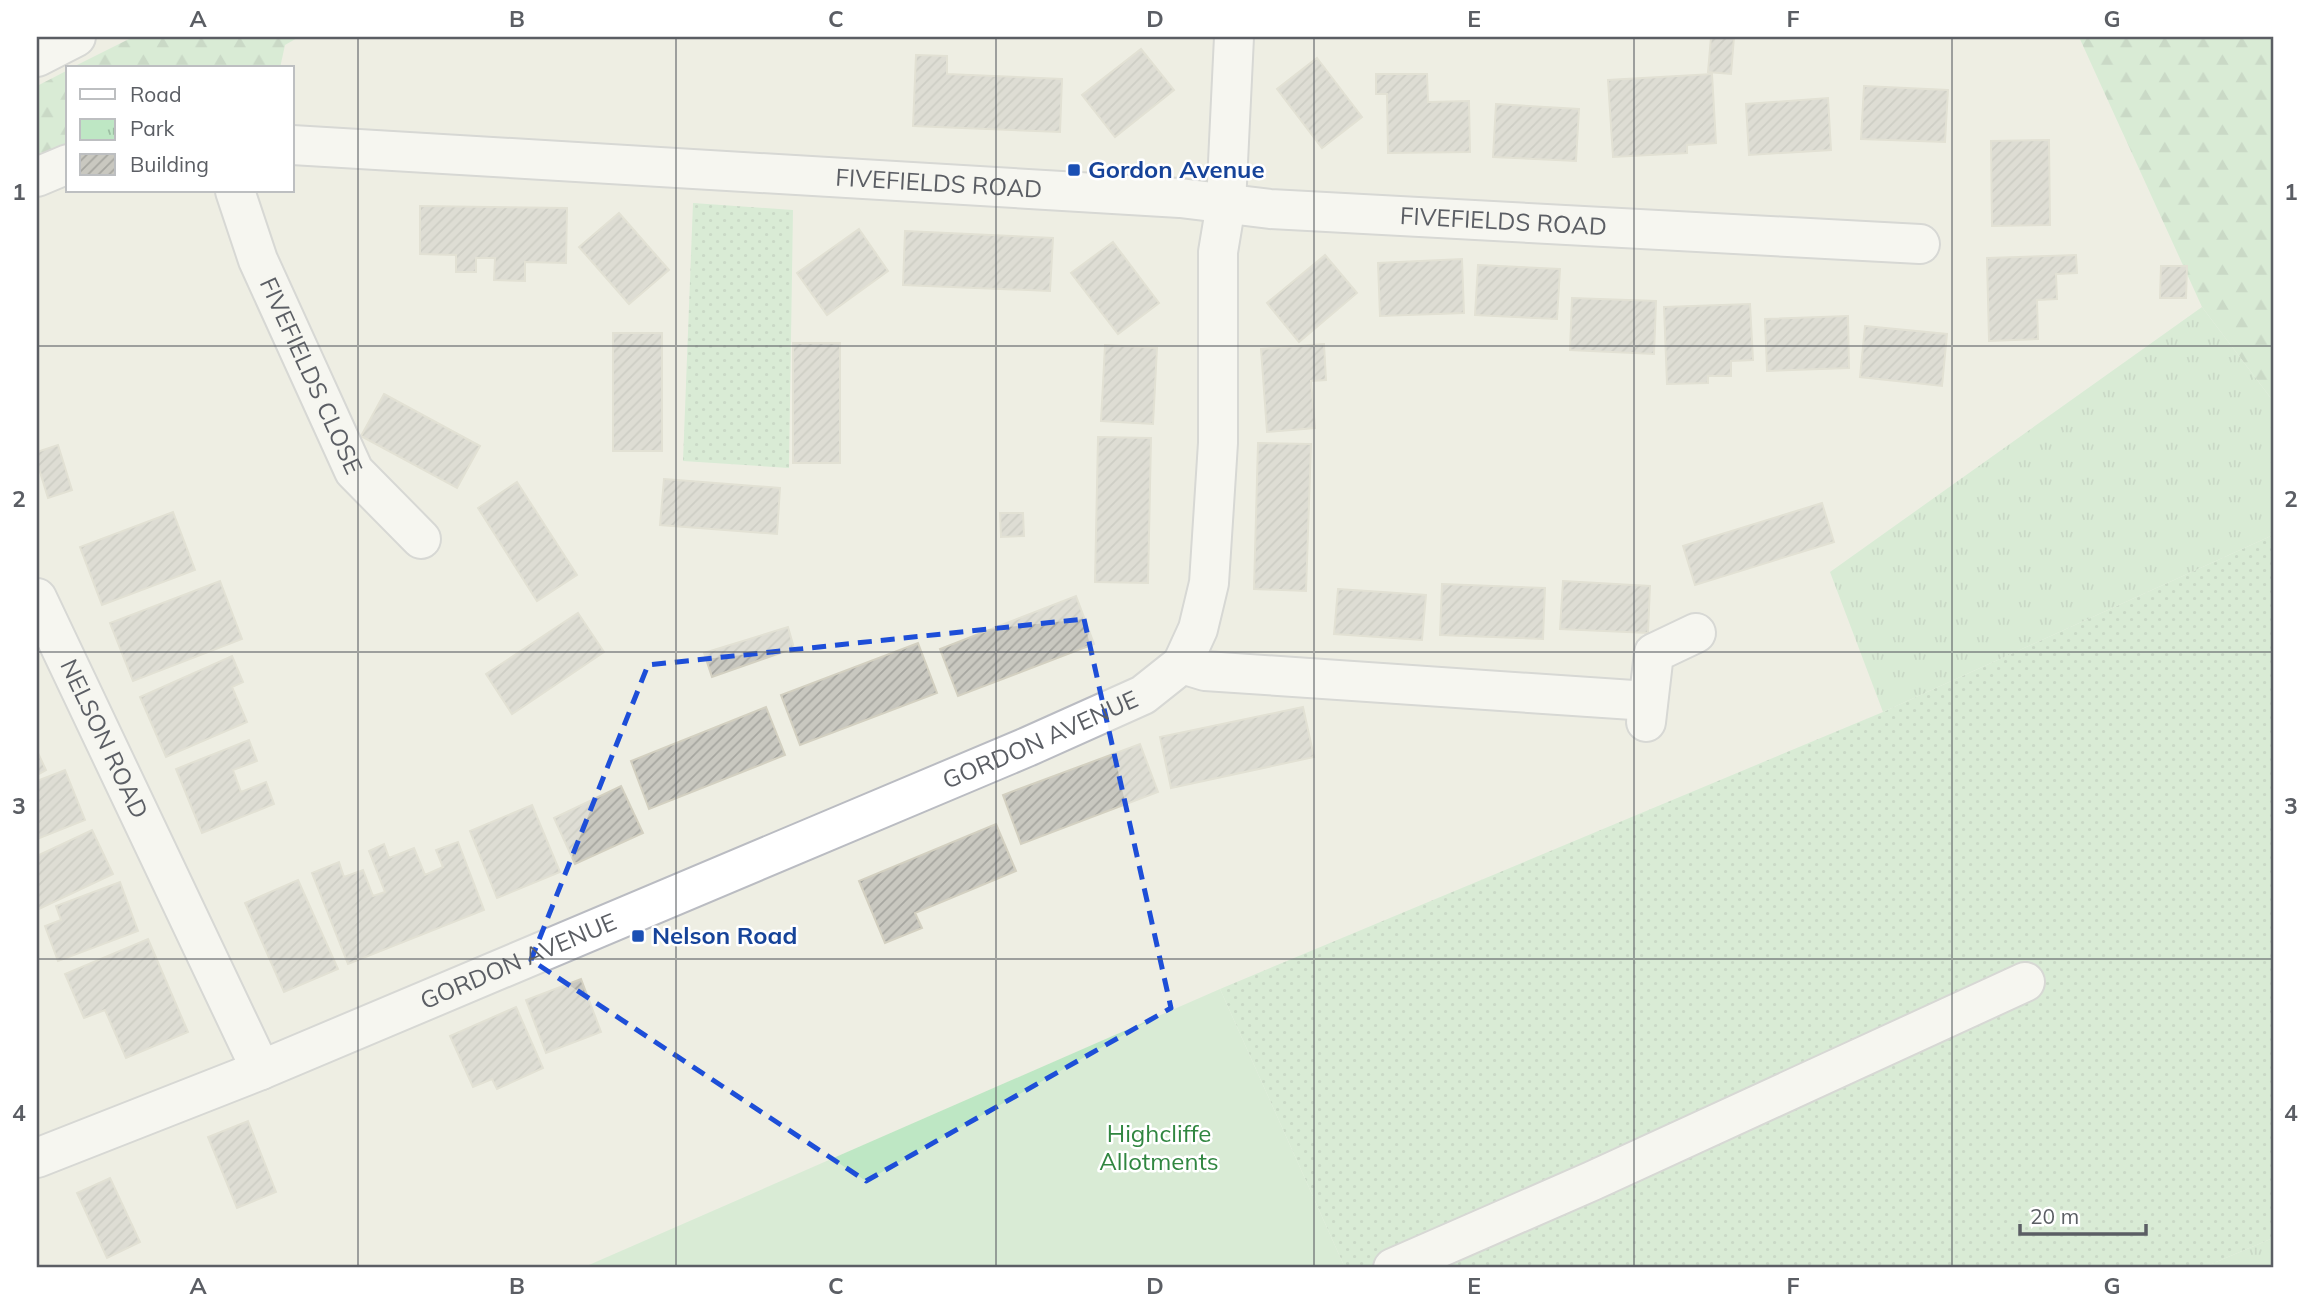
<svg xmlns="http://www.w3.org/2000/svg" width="2310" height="1305" font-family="Mulish,sans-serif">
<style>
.grass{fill:url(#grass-dots)}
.forest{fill:url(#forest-firs)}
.park{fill:url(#park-tufts)}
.garden{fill:#bee7c4}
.building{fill:url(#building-hatch);stroke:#d3d0c1;stroke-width:2}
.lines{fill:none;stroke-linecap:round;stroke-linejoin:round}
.minor-casing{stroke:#babcc2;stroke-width:42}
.minor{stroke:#fff;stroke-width:38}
.marked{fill:none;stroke:#1d4ed8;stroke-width:5;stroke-dasharray:14 9;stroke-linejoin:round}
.grid{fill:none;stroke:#5b5e64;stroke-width:2;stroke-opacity:0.55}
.transit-dot{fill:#1a4fb4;stroke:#fff;stroke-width:2.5}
.labels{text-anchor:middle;stroke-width:5;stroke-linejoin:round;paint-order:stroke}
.transit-label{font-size:24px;font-weight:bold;fill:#164399;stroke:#fff;text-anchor:start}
.street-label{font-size:24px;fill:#5b5e64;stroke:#fff}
.park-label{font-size:24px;fill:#308640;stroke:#fff}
.neatline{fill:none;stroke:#5b5e64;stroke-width:2.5}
.grid-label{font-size:23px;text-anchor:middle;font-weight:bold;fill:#5b5e64}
</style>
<defs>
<pattern id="grass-dots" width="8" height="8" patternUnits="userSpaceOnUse" patternTransform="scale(1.75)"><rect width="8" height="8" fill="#bee7c4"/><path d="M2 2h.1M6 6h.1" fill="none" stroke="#9dbea3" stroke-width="1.8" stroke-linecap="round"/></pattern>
<pattern id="forest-firs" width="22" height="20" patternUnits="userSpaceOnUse" patternTransform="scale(1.75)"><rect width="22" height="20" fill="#bee7c4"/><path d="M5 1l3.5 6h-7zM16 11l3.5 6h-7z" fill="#9dbea3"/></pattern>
<pattern id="park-tufts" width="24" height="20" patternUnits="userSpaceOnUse" patternTransform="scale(1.75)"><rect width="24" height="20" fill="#bee7c4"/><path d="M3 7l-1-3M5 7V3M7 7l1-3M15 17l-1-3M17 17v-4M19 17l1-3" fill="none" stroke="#9dbea3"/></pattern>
<pattern id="building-hatch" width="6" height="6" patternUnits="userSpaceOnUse" patternTransform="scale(1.75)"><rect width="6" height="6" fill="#c9c8c0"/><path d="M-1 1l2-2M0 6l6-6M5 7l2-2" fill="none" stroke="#a6a6a0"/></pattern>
</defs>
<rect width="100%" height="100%" fill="#eeeee3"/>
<!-- grass -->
<path class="grass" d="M 693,203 L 793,210 L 789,468 L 683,461 Z
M 2273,535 L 2273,1238 L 2202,1268 L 1345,1268 L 1220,989 L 1883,712 Z"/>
<!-- forest -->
<path class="forest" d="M 133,37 L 299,37 L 285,45 L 280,68 L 71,68 Z
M 2079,37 L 2273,37 L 2273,401 L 2202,307 Z
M 68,70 L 68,147 L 37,162 L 37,86 Z"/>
<!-- park -->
<path class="park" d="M 2202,307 L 2273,401 L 2273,535 L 1883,712 L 1830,572 Z
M 2273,1238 L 2273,1268 L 2202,1268 Z"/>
<!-- garden -->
<path class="garden" d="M 1220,989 L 1345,1268 L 582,1268 Z"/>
<!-- building -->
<path class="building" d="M 1711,37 L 1734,37 L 1731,74 L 1708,72 Z
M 1141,49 L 1174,90 L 1115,137 L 1082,95 Z
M 916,55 L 947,56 L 947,74 L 1062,79 L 1060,132 L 913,126 Z
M 1317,58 L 1362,117 L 1322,148 L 1277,89 Z
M 1376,74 L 1427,74 L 1428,102 L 1469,101 L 1470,152 L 1388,153 L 1387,94 L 1376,94 Z
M 1712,74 L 1716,143 L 1687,145 L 1687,153 L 1613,157 L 1608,80 Z
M 1864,86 L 1948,90 L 1945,142 L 1861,139 Z
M 1828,98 L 1831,150 L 1749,155 L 1746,104 Z
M 1496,104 L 1579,109 L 1576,161 L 1493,157 Z
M 2049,140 L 2050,225 L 1992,226 L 1991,141 Z
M 420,206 L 567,208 L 566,263 L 525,262 L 525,281 L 494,280 L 495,258 L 476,258 L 476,272 L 456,272 L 456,255 L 420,254 Z
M 619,213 L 669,270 L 629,304 L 579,247 Z
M 859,229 L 888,271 L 827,315 L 797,273 Z
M 905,231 L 1053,238 L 1050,291 L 903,285 Z
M 1113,242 L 1159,303 L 1118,334 L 1071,273 Z
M 1325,255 L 1357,293 L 1299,342 L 1267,303 Z
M 2076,255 L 2077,273 L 2056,274 L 2057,299 L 2037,300 L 2038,339 L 1989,341 L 1987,258 Z
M 1462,259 L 1464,313 L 1380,316 L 1378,263 Z
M 1478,265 L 1560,269 L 1557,319 L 1475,315 Z
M 2161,266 L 2187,266 L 2186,298 L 2160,298 Z
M 1572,298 L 1656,301 L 1654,354 L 1570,350 Z
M 1750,304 L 1753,360 L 1731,361 L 1731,376 L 1708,376 L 1708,383 L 1667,384 L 1664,307 Z
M 1848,316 L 1849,368 L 1767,371 L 1765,319 Z
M 1865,326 L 1947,334 L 1942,386 L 1860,377 Z
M 613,333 L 662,333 L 662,451 L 613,451 Z
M 793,343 L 840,343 L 840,463 L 793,463 Z
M 1324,344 L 1326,380 L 1311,381 L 1315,428 L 1267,432 L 1261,349 Z
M 1105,345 L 1157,348 L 1153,424 L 1101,421 Z
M 384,394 L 480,446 L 457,488 L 361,436 Z
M 1098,437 L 1151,438 L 1148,583 L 1095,582 Z
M 1258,443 L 1311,444 L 1306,591 L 1254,589 Z
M 58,445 L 72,490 L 48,498 L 37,462 L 37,452 Z
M 664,479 L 780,488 L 777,534 L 660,525 Z
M 517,482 L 577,575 L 537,601 L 478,508 Z
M 1822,503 L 1834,542 L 1695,585 L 1683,546 Z
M 173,512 L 195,570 L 102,605 L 80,547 Z
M 1000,513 L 1023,513 L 1024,536 L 1001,537 Z
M 220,581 L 242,639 L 133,681 L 110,623 Z
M 1563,581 L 1650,586 L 1648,633 L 1560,629 Z
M 1442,584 L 1545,588 L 1543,639 L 1440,635 Z
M 1338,589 L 1426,595 L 1422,640 L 1334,634 Z
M 1076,596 L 1094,644 L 958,696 L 940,649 Z
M 578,613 L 604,652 L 512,714 L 486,674 Z
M 788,627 L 794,648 L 712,677 L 704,653 Z
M 918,643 L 937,693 L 800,745 L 781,695 Z
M 232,656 L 243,682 L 232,687 L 247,722 L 166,757 L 140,697 Z
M 766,707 L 785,755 L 649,809 L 631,761 Z
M 1303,707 L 1314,757 L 1171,788 L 1160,737 Z
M 249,740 L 257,761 L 233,770 L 241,792 L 266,782 L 274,804 L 202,833 L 176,769 Z
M 1140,744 L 1158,792 L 1021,844 L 1003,795 Z
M 37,751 L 46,770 L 37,775 Z
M 65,770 L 85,820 L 37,839 L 37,781 Z
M 621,786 L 643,833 L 575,864 L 554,818 Z
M 532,805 L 560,872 L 497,898 L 470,831 Z
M 996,824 L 1016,871 L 915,913 L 922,928 L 885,943 L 859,881 Z
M 92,830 L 113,874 L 37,910 L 37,856 Z
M 458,842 L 484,910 L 348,964 L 312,873 L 339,862 L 344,877 L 363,870 L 373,896 L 385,892 L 369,851 L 384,844 L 389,858 L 414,848 L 425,875 L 443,867 L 436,850 Z
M 298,880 L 338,969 L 284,992 L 245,903 Z
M 120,882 L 138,931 L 58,961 L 45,926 L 61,920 L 56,906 Z
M 148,939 L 188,1032 L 126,1058 L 105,1010 L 84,1018 L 65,974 Z
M 581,979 L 601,1032 L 546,1053 L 526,1000 Z
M 516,1007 L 543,1068 L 497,1089 L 492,1079 L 473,1087 L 450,1036 Z
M 248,1121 L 276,1192 L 237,1208 L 208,1137 Z
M 110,1178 L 140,1242 L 107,1258 L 77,1193 Z"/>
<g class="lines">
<defs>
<g id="minor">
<path d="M 37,57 L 76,37"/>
<path id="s1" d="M 292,145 L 1180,198 L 1270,209 L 1920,244"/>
<path d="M 37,177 L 68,164"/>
<path id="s2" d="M 235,191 L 258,260 L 354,471 L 421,539"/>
<path id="s3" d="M 37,598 L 261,1070"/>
<path d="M 1182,664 L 1205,671 L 1648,701"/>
<path d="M 1646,722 L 1654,653 L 1696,633"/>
<path id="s4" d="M 37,1158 L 261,1070 L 1027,747 L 1143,695 L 1182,664 L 1198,629 L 1209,583 L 1218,443 L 1218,252 L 1226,204 L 1234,37"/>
<path d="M 1393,1268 L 1592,1181 L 2025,982"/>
</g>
</defs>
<!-- minor casing -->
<use href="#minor" class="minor-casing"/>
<!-- minor -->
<use href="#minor" class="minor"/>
</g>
<!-- marked area -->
<path d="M0 0H2310V1305H0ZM 1084,619 L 1171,1008 L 866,1181 L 531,960 L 648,665 Z" fill="#eeeee3" fill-opacity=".55" fill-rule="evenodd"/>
<path class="marked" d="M 1084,619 L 1171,1008 L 866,1181 L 531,960 L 648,665 Z"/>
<!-- grid -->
<path class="grid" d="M 358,37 L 358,1268M 676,37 L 676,1268M 996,37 L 996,1268M 1314,37 L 1314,1268M 1634,37 L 1634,1268M 1952,37 L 1952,1268M 37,346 L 2273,346M 37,652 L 2273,652M 37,959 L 2273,959"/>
<!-- markers -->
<g class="transit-dot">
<rect x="1067" y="163" width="14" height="14" rx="3.5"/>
<rect x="631" y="929" width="14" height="14" rx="3.5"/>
</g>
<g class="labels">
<!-- transit labels -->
<g class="transit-label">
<text x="1088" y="178">Gordon Avenue</text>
<text x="652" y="944">Nelson Road</text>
</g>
<!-- street labels -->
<g class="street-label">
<text dy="8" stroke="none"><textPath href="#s1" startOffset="648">FIVEFIELDS ROAD</textPath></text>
<text dy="8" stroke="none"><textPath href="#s1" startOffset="1214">FIVEFIELDS ROAD</textPath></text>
<text dy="8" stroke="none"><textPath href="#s2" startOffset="200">FIVEFIELDS CLOSE</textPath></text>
<text dy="8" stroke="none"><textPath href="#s3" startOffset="156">NELSON ROAD</textPath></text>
<text dy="8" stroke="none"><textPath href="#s4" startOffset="1087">GORDON AVENUE</textPath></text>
<text dy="8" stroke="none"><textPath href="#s4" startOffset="520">GORDON AVENUE</textPath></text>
</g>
<!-- park labels -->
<g class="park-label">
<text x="1159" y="1142">Highcliffe<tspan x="1159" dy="28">Allotments</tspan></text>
</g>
</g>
<!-- border -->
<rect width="2310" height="1305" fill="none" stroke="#ffffff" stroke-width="77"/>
<!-- legend -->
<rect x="66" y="66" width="228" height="126" fill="#ffffff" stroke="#bdbfc1" stroke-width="2"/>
<rect x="80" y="89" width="35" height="10" fill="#ffffff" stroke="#bdbfc1" stroke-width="2"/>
<text x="130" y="102" font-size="21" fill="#5b5e64">Road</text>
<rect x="80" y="119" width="35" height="21" fill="url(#park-tufts)" stroke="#bdbfc1" stroke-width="2"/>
<text x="130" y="136" font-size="21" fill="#5b5e64">Park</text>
<rect x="80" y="154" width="35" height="21" fill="url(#building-hatch)" stroke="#bdbfc1" stroke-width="2"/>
<text x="130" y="172" font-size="21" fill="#5b5e64">Building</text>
<!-- scale -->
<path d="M2020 1224v10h126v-10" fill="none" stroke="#5b5e64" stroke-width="3.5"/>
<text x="2030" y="1224" font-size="21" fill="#5b5e64" stroke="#ffffff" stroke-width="5" paint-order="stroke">20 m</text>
<rect x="38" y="38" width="2234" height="1228" class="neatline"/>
<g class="grid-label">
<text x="198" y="27">A</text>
<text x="517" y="27">B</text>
<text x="836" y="27">C</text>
<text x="1155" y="27">D</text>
<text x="1474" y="27">E</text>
<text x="1793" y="27">F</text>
<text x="2112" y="27">G</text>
<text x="19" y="200">1</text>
<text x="2291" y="200">1</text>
<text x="19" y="507">2</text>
<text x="2291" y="507">2</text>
<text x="19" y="814">3</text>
<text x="2291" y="814">3</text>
<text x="19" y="1121">4</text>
<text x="2291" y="1121">4</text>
<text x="198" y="1294">A</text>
<text x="517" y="1294">B</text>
<text x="836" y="1294">C</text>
<text x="1155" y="1294">D</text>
<text x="1474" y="1294">E</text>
<text x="1793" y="1294">F</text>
<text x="2112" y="1294">G</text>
</g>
</svg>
